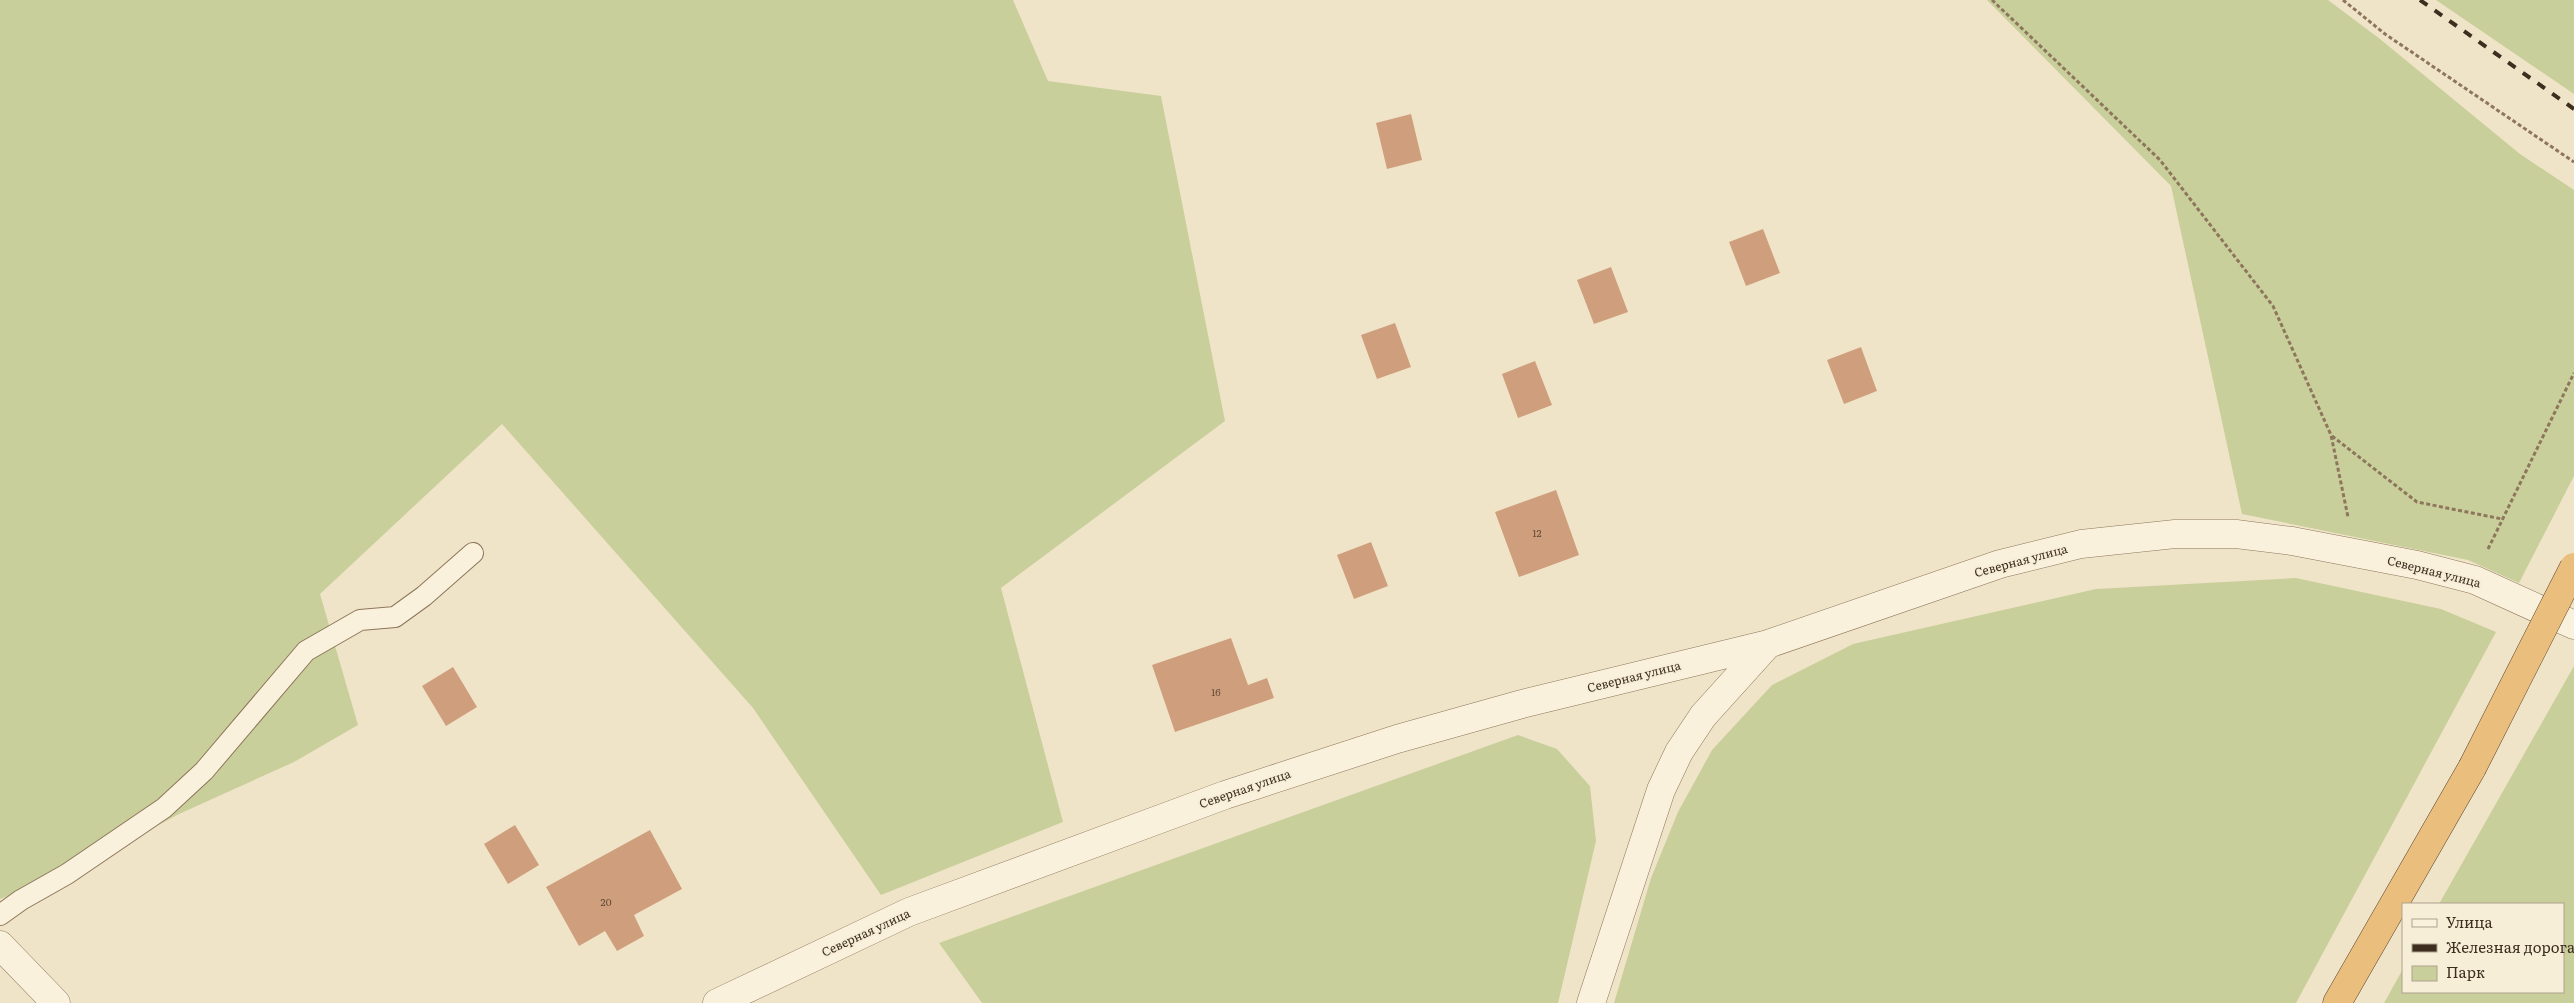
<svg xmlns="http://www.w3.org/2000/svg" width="2574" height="1003" font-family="Literata,serif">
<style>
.green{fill:#c9cf9b}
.building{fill:#cf9f7d}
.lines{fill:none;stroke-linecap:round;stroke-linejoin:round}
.service-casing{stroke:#8d765c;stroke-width:22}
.tertiary-casing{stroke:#8d765c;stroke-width:29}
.trunk-casing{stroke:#5b4430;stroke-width:29}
.path{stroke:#8d765c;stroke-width:3;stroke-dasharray:4 2.5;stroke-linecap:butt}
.service{stroke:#faf1dc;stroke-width:20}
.tertiary{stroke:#faf1dc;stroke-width:28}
.trunk{stroke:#eabe7c;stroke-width:28}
.rail{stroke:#3d2e20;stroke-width:4;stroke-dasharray:9 9;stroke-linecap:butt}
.trunk-bridge-casing{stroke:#5b4430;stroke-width:29;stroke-linecap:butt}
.trunk-bridge{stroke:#eabe7c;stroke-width:28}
.labels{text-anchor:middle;stroke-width:4;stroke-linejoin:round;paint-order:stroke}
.number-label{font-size:10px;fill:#624a37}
.street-label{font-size:12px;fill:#3d2e20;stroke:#f7eed8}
</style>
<rect width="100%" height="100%" fill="#f0e4c8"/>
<!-- green -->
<path class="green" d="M 0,0 L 1013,0 L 1048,81 L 1161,96 L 1225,421 L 1001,588 L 1063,822 L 881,895 L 753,708 L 502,424 L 320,594 L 358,725 L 294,762 L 179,814 L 67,874 L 0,899 Z
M 1987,0 L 2328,0 L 2380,39 L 2520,154 L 2574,190 L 2574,476 L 2519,583 L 2468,560 L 2242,514 L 2171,186 Z
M 2436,0 L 2574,0 L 2574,94 Z
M 2296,578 L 2441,609 L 2496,632 L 2296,1003 L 1614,1003 L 1651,878 L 1678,812 L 1712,750 L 1772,685 L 1853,644 L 2096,589 Z
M 2574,666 L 2574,1003 L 2384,1003 L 2403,969 L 2403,992 L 2563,992 L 2563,904 L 2439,904 Z
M 1518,735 L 1557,749 L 1590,786 L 1596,841 L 1558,1003 L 982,1003 L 939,943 Z"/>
<!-- building -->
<path class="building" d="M 1411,114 L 1422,160 L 1387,169 L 1376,123 Z
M 1763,229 L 1780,273 L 1746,286 L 1729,242 Z
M 1611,267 L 1628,312 L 1594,324 L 1577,280 Z
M 1395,323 L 1411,367 L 1377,379 L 1361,335 Z
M 1861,347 L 1877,391 L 1844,404 L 1827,360 Z
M 1535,361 L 1552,405 L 1518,418 L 1502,374 Z
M 1556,490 L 1579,555 L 1519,577 L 1495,512 Z
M 1371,542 L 1388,586 L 1354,599 L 1337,555 Z
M 1231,638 L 1248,685 L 1267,678 L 1274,698 L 1175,732 L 1152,665 Z
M 453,667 L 477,707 L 446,726 L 422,686 Z
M 515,825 L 539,865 L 508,884 L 484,844 Z
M 650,830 L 682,889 L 634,915 L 644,936 L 617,951 L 605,931 L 579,946 L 546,887 Z"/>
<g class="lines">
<defs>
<path id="service" d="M 0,915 L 21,900 L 67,874 L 164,808 L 204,771 L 306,651 L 360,620 L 395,617 L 424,596 L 473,553"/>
<path id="tertiary" d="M 0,945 L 56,1003
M 717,1003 L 909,912 L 1225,795 L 1397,739 L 1522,704 L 1768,644 L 2000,564 L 2081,544 L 2175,534 L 2236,534 L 2292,541 L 2417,565 L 2475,580 L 2574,625
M 1591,1003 L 1661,790 L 1679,752 L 1703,716 L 1768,644"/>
<path id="trunk" d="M 2337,1003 L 2472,768"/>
</defs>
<!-- service casing -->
<use href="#service" class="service-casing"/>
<!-- tertiary casing -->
<use href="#tertiary" class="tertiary-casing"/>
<!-- trunk casing -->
<use href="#trunk" class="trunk-casing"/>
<!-- path -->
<path class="path" d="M 1992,0 L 2160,160 L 2273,306 L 2331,435 L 2348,517
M 2343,0 L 2385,34 L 2574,162
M 2332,436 L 2417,502 L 2502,519
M 2488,549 L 2574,373"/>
<!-- service -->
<use href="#service" class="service"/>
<!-- tertiary -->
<use href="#tertiary" class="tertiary"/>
<!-- trunk -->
<use href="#trunk" class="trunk"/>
<!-- rail -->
<path class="rail" d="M 2420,0 L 2574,109"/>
<defs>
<path id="trunk-bridge" d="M 2472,768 L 2574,567"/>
</defs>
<!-- trunk-bridge casing -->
<use href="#trunk-bridge" class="trunk-bridge-casing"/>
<!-- trunk-bridge -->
<use href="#trunk-bridge" class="trunk-bridge"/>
</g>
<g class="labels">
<!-- number labels -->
<g class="number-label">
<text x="1537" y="537">12</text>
<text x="1216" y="696">16</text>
<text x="606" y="906">20</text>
</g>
<!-- street labels -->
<g class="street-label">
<text transform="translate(2021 561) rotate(-15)" y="4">Северная улица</text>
<text transform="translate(2434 572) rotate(14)" y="4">Северная улица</text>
<text transform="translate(1634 677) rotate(-14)" y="4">Северная улица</text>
<text transform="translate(1245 789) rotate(-19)" y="4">Северная улица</text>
<text transform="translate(866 933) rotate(-25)" y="4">Северная улица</text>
</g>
</g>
<!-- legend -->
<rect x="2402" y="903" width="162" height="90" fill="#f7eed8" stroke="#ada18e"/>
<rect x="2412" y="919" width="25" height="8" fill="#faf1dc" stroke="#ada18e"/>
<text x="2446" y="928" font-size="15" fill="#3d2e20">Улица</text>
<rect x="2412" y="944" width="25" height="8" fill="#3d2e20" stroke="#ada18e"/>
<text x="2446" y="953" font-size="15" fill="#3d2e20">Железная дорога</text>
<rect x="2412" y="966" width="25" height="15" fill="#c9cf9b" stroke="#ada18e"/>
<text x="2446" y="978" font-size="15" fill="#3d2e20">Парк</text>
</svg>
